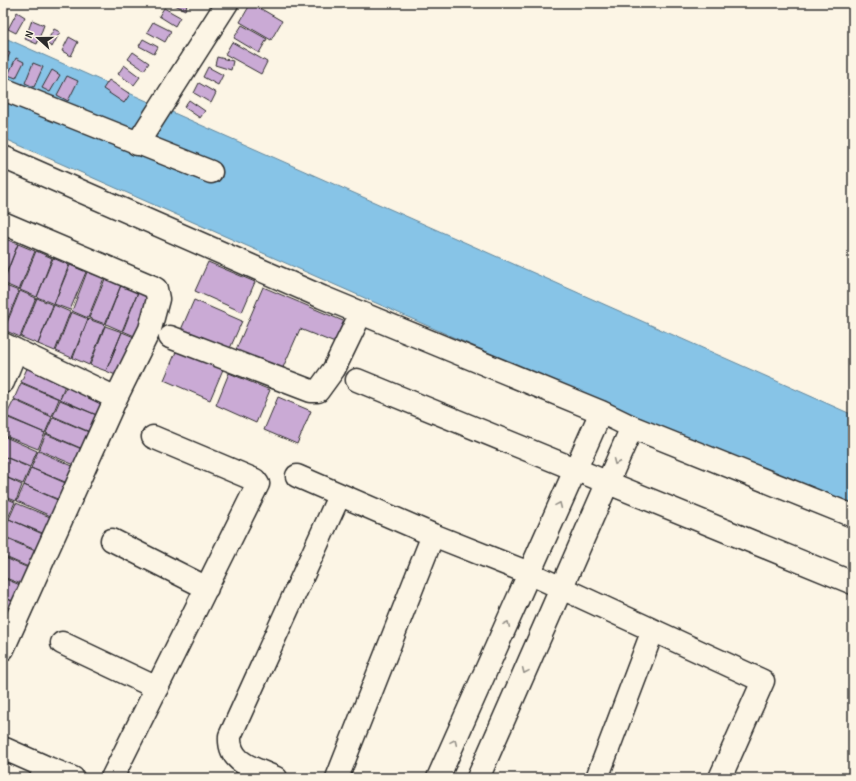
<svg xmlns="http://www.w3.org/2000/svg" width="856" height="781" font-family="'Patrick Hand',sans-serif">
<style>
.water{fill:#87c4e7;stroke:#62879c}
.building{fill:#caaad5;stroke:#2b2b2b}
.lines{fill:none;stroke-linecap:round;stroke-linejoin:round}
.street-casing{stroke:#2b2b2b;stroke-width:25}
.street{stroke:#fcf5e5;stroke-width:22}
.oneway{stroke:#949088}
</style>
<rect width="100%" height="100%" fill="#fcf5e5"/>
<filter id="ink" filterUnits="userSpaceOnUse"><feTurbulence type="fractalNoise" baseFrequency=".025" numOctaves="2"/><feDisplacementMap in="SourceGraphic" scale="8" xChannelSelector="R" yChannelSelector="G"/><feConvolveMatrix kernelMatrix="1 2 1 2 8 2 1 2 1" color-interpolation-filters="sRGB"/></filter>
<g filter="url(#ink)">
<!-- water -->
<path class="water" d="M 3,37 L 853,415 L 853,514 L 3,138 Z"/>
<!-- building -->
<path class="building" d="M 135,3 L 143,3 L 140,7 Z
M 171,3 L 188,3 L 185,10 Z
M 251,3 L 282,21 L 271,40 L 240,22 Z
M 3,6 L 8,9 L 3,20 Z
M 164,8 L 180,17 L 175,26 L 159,16 Z
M 17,12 L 25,17 L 16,33 L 8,29 Z
M 32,20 L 44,25 L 37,44 L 25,39 Z
M 153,22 L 171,31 L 165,42 L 147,32 Z
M 242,25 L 267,39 L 259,53 L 234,38 Z
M 54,29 L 60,32 L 52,47 L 46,43 Z
M 69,37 L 78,42 L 71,56 L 62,51 Z
M 143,39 L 158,47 L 154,54 L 139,46 Z
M 232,42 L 267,62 L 261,74 L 225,54 Z
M 3,50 L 10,53 L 3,69 Z
M 133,52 L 149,63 L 144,70 L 128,59 Z
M 217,57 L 233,61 L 231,70 L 215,65 Z
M 16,58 L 24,62 L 16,78 L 8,75 Z
M 33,63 L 43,67 L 34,87 L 25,83 Z
M 124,65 L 140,77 L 134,85 L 118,74 Z
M 208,67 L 223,75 L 218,85 L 203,77 Z
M 52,70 L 60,75 L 50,92 L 42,88 Z
M 67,76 L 78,81 L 68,101 L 57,95 Z
M 109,80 L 130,94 L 124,103 L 103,89 Z
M 199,83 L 216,93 L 211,103 L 194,93 Z
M 189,100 L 205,111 L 200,118 L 184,107 Z
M 3,238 L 18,244 L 3,281 Z
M 18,244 L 35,251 L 19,290 L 3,283 Z
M 36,251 L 52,258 L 37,297 L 20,290 Z
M 53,258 L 69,265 L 54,304 L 37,297 Z
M 208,262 L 255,282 L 242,312 L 195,291 Z
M 70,265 L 86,272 L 70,310 L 54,304 Z
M 87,272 L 104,278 L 88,318 L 72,311 Z
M 105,279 L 121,285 L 105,324 L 89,318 Z
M 3,285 L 19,291 L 3,330 Z
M 121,285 L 138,292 L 122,331 L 106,324 Z
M 263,287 L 355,326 L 345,347 L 300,329 L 281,372 L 235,352 Z
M 20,291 L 36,298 L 20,337 L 4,330 Z
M 138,292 L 155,299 L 139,338 L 123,331 Z
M 37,298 L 53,305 L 38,344 L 21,337 Z
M 194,300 L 242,321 L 228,353 L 180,332 Z
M 54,305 L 70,312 L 55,351 L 38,344 Z
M 71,312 L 88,319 L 72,358 L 56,351 Z
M 88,319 L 105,325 L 89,365 L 73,358 Z
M 105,326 L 122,332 L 106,371 L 90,365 Z
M 122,332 L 139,339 L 123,378 L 106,371 Z
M 178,347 L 224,367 L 210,400 L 164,380 Z
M 28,366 L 66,382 L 60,399 L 21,382 Z
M 229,373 L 270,390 L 256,423 L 216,405 Z
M 21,383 L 59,399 L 52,416 L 14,399 Z
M 68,383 L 106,399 L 99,416 L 60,399 Z
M 278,397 L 311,411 L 297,444 L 264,430 Z
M 14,400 L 52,417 L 45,433 L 6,416 Z
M 60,400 L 99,416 L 92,433 L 53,416 Z
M 6,417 L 45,433 L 38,449 L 3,435 L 3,424 Z
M 53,417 L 91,433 L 85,450 L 46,433 Z
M 46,434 L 84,450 L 77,466 L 39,450 Z
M 3,436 L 37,451 L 30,467 L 3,456 Z
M 38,451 L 77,468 L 70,484 L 31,468 Z
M 3,456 L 30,468 L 23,484 L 3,476 Z
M 31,468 L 70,485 L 62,501 L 24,485 Z
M 3,476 L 22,485 L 16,501 L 3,496 Z
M 24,485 L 62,502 L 55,518 L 17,501 Z
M 3,497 L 15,502 L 8,518 L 3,516 Z
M 16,503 L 55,519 L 47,535 L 9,519 Z
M 3,517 L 8,519 L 3,530 Z
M 9,519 L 47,536 L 40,552 L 3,536 Z
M 3,537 L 40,553 L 33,569 L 3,556 Z
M 3,557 L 33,570 L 26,586 L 3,577 Z
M 3,578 L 25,587 L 18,603 L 3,597 Z
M 3,597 L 18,604 L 11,620 L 3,617 Z"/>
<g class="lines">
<defs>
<path id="street" d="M 3,89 L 211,172
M 137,144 L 227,3
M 3,157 L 322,297 L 601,412 L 632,427 L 853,516
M 3,223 L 151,286 L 156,289 L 158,299 L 150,329 L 116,398 L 3,649
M 170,337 L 311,391 L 318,391 L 334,369 L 361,313
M 3,344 L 116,398
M 357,380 L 853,583
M 3,382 L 16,350
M 297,476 L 433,535 L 529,573 L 763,681 L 720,778
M 112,540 L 207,588
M 62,643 L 157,688
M 5,749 L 48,768
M 41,778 L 48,768 L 73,778
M 112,778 L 258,484 L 255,480 L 153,437
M 276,778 C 255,768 228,764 230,736 L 339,496
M 337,778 L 433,535
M 438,778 L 601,412
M 478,778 L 632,427
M 597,778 L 653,630"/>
</defs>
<!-- street casing -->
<use href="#street" class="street-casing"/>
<!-- street -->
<use href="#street" class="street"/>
</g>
<!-- one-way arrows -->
<defs><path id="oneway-chevron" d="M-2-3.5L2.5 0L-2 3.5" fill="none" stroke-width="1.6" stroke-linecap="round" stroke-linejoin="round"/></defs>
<g class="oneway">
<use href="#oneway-chevron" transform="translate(616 462) rotate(113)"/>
<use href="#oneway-chevron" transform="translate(559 505) rotate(-66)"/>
<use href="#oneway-chevron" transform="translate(507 624) rotate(-66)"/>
<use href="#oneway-chevron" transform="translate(525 671) rotate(114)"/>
<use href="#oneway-chevron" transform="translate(454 742) rotate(-66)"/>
</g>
</g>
<!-- margin -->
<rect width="856" height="781" fill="none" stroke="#fcf5e5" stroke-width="16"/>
<rect x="8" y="8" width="840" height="765" fill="none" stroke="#2b2b2b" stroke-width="1.5" filter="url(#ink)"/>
<!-- north arrow -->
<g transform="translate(38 38) rotate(291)" stroke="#fcf5e5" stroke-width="3" paint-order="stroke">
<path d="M0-3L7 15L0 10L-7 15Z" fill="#2b2b2b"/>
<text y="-6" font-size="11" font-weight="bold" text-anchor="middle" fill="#2b2b2b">N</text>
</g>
</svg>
